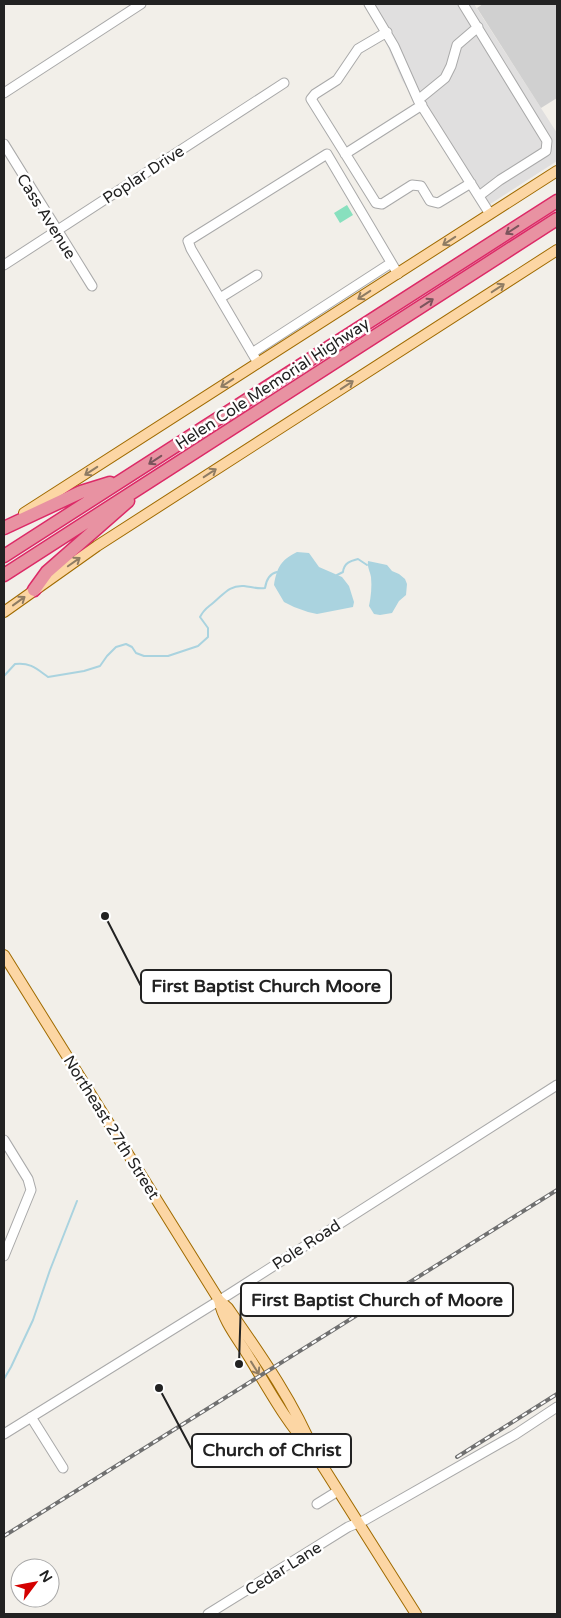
<svg xmlns="http://www.w3.org/2000/svg" width="561" height="1618" font-family="'Varela Round',sans-serif">
<style>
.residential{fill:#e0dfdf}
.religious{fill:#d0d0d0}
.pitch{fill:#88e0be}
.water{fill:#aad3df}
.lines{fill:none;stroke-linecap:round;stroke-linejoin:round}
.stream{stroke:#aad3df;stroke-width:2}
.minor-casing{stroke:#a9a9a9;stroke-width:11}
.major-casing{stroke:#a06b00;stroke-width:12}
.highway-casing{stroke:#dc2a67;stroke-width:15}
.minor{stroke:#fff;stroke-width:9}
.major{stroke:#fcd6a4;stroke-width:10}
.highway{stroke:#e892a2;stroke-width:12}
.rail-casing{stroke:#707070;stroke-width:4}
.rail{stroke:#fff;stroke-width:2;stroke-dasharray:5.5;stroke-linecap:butt}
.oneway{stroke:#7b545c}
.oneway2{stroke:#8f7c63}
.labels{text-anchor:middle;stroke-width:5;stroke-linejoin:round;paint-order:stroke}
.street-label{font-size:16px;fill:#222;stroke:#fff}
.leader{fill:none;stroke:#222;stroke-width:2}
.callout-dot{fill:#222;stroke:#fff;stroke-width:2}
.callout{fill:#fff;stroke:#222;stroke-width:2}
.callout-label{font-size:18px;text-anchor:middle;font-weight:bold;fill:#222}
</style>
<rect width="100%" height="100%" fill="#f2efe9"/>
<!-- residential -->
<path class="residential" d="M 364,4 L 474,4 L 557,133 L 557,161 L 481,210 L 402,80 L 384,38 Z"/>
<!-- religious -->
<path class="religious" d="M 483,4 L 557,4 L 557,98 L 541,108 L 477,8 Z"/>
<!-- pitch -->
<path class="pitch" d="M 347,205 L 353,215 L 340,223 L 334,213 Z"/>
<!-- water -->
<path class="water" d="M 297,552 L 309,553 L 319,567 L 342,577 L 349,586 L 354,602 L 353,607 L 317,614 L 308,612 L 294,607 L 284,602 L 274,585 C 277,567 281,560 297,552 Z
M 368,561 L 387,565 L 392,571 L 399,574 L 405,579 L 407,584 L 406,595 L 399,601 L 392,613 L 380,615 L 374,614 L 369,606 C 371,596 372,587 371,577 C 370,571 367,567 368,561 Z"/>
<g class="lines">
<!-- stream -->
<path class="stream" d="M 337,575 L 343,572 C 344,563 350,561 358,559 L 367,565
M 4,676 L 15,664 C 30,662 37,669 48,677 L 84,671 L 100,666 L 107,656 L 116,647 L 126,644 L 132,647 L 136,653 L 144,656 L 168,656 L 198,646 L 208,637 L 208,628 L 200,617 C 204,609 207,608 213,603 C 224,594 229,585 244,586 C 252,587 257,589 265,588 C 266,581 269,574 277,572
M 4,1379 L 11,1367 L 33,1320 L 50,1270 L 77,1201"/>
<defs>
<path id="minor" d="M 369,4 L 394,46 L 418,100 L 490,214
M 463,4 L 547,141 L 546,151 L 500,180 L 479,196
M 387,32 L 358,49 L 337,80 L 315,94 L 311,99 L 376,203 L 382,204 L 412,185 L 421,186 L 430,201 L 438,203 L 471,183
M 4,93 L 141,4
M 418,100 L 445,78 L 451,66 L 457,45 L 478,27
M 4,144 L 92,286
M 345,154 L 422,105
M 4,265 L 284,83
M 220,298 L 257,275
M 252,353 L 391,263
M 258,363 L 191,249 L 188,241 L 327,154 L 398,274
M 4,1140 L 28,1179 L 31,1190 L 4,1256
M 31,1417 L 63,1468
M 4,1434 L 228,1295 L 557,1085
M 317,1504 L 338,1491
M 208,1614 L 348,1527 L 365,1520 L 516,1434 L 557,1407"/>
<path id="major" d="M 24,513 L 557,171
M 4,612 L 97,546 L 557,250
M 4,955 L 219,1300 L 228,1308 C 260,1354 294,1402 315,1454 L 416,1614
M 219,1300 C 223,1321 238,1339 249,1357 C 268,1388 286,1422 311,1449"/>
<path id="highway" d="M 4,528 L 81,492 L 110,483
M 4,556 L 557,201
M 4,575 L 557,219
M 34,590 L 47,572 L 128,501"/>
</defs>
<!-- minor casing -->
<use href="#minor" class="minor-casing"/>
<!-- major casing -->
<use href="#major" class="major-casing"/>
<!-- highway casing -->
<use href="#highway" class="highway-casing"/>
<!-- minor -->
<use href="#minor" class="minor"/>
<!-- major -->
<use href="#major" class="major"/>
<!-- highway -->
<use href="#highway" class="highway"/>
<defs>
<path id="rail" d="M 457,1457 L 557,1394
M 4,1536 L 557,1190"/>
</defs>
<!-- rail casing -->
<use href="#rail" class="rail-casing"/>
<!-- rail -->
<use href="#rail" class="rail"/>
</g>
<!-- one-way arrows -->
<defs><path id="oneway-shaft" d="M-6 0H5M1.5-3L5.5 0L1.5 3" fill="none" stroke-width="1.6" stroke-linecap="round" stroke-linejoin="round" transform="scale(1.25)"/></defs>
<g class="oneway">
<use href="#oneway-shaft" transform="translate(512 230) rotate(147)"/>
<use href="#oneway-shaft" transform="translate(427 303) rotate(-33)"/>
<use href="#oneway-shaft" transform="translate(155 460) rotate(147)"/>
</g>
<g class="oneway2">
<use href="#oneway-shaft" transform="translate(449 241) rotate(147)"/>
<use href="#oneway-shaft" transform="translate(498 288) rotate(-33)"/>
<use href="#oneway-shaft" transform="translate(364 295) rotate(147)"/>
<use href="#oneway-shaft" transform="translate(227 383) rotate(147)"/>
<use href="#oneway-shaft" transform="translate(347 385) rotate(-33)"/>
<use href="#oneway-shaft" transform="translate(91 471) rotate(147)"/>
<use href="#oneway-shaft" transform="translate(210 473) rotate(-33)"/>
<use href="#oneway-shaft" transform="translate(74 562) rotate(-35)"/>
<use href="#oneway-shaft" transform="translate(19 601) rotate(-36)"/>
<use href="#oneway-shaft" transform="translate(255 1368) rotate(58)"/>
</g>
<g class="labels">
<!-- street labels -->
<g class="street-label">
<text transform="translate(143 174) rotate(-33)" y="6">Poplar Drive</text>
<text transform="translate(47 216) rotate(58)" y="6">Cass Avenue</text>
<text transform="translate(272 383) rotate(-33)" y="6">Helen Cole Memorial Highway</text>
<text transform="translate(112 1127) rotate(58)" y="6">Northeast 27th Street</text>
<text transform="translate(306 1244) rotate(-33)" y="6">Pole Road</text>
<text transform="translate(283 1568) rotate(-32)" y="6">Cedar Lane</text>
</g>
</g>
<!-- callouts -->
<path class="leader" d="M105 916L141 986M239 1364L241 1300M159 1388L192 1450"/>
<g class="callout-dot">
<circle cx="105" cy="916" r="5"/>
<circle cx="239" cy="1364" r="5"/>
<circle cx="159" cy="1388" r="5"/>
</g>
<g class="callout">
<rect x="141" y="970" width="250" height="33" rx="5"/>
<rect x="241" y="1283" width="272" height="33" rx="5"/>
<rect x="192" y="1434" width="159" height="33" rx="5"/>
</g>
<g class="callout-label">
<text x="266" y="992">First Baptist Church Moore</text>
<text x="377" y="1306">First Baptist Church of Moore</text>
<text x="272" y="1456">Church of Christ</text>
</g>
<!-- border -->
<rect width="561" height="1618" fill="none" stroke="#222222" stroke-width="10"/>
<!-- north arrow -->
<g transform="translate(35 1583) rotate(58)"><circle r="24" fill="#ffffff" stroke="#a7a7a7"/>
<path d="M0-4L9 19L0 12L-9 19Z" fill="#d40000"/>
<text y="-8" font-size="14" font-weight="bold" text-anchor="middle" fill="#222222">N</text>
</g>
</svg>
